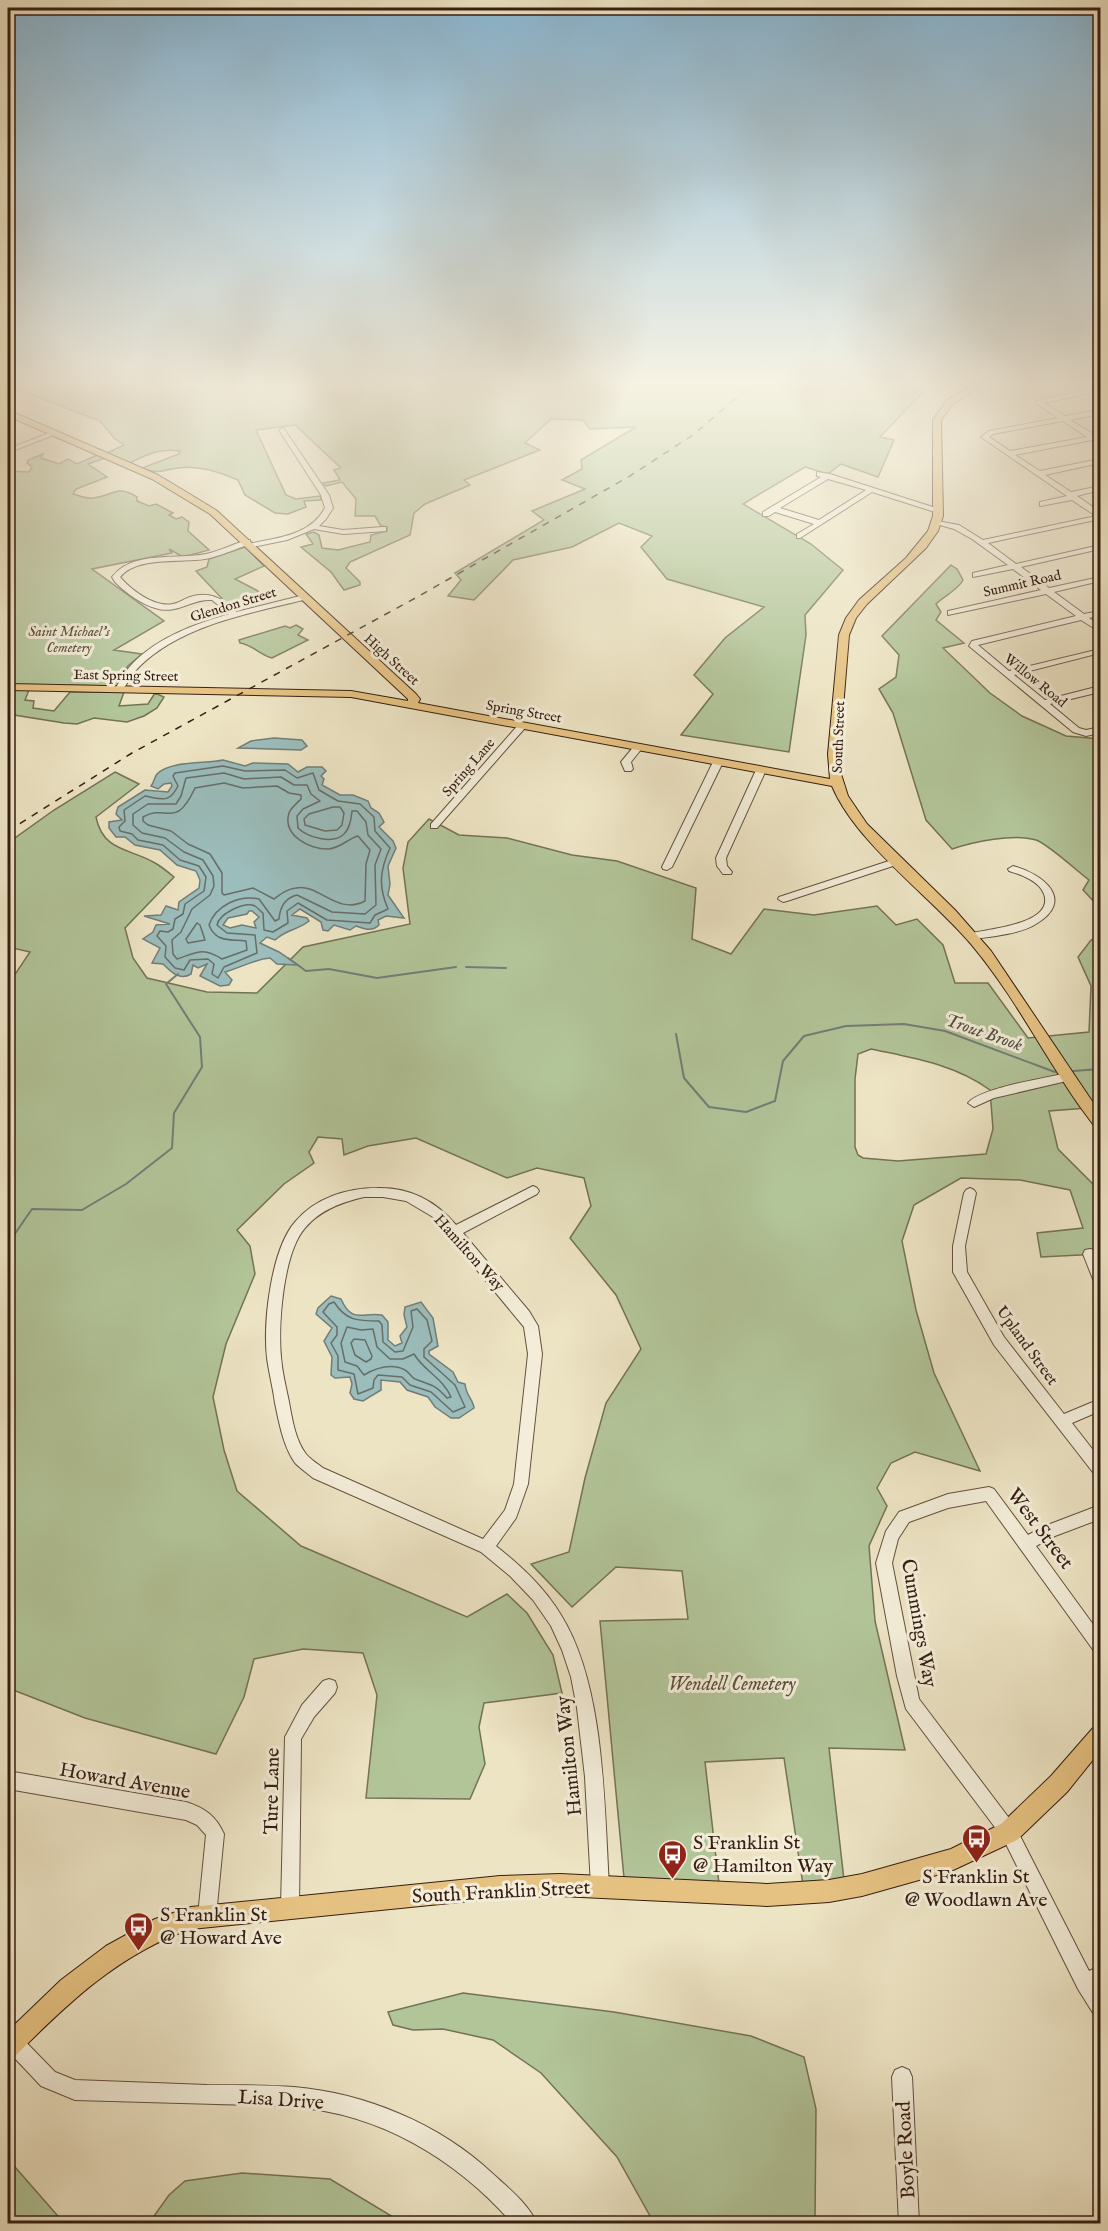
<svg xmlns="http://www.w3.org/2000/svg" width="1108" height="2231" font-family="'IM FELL English',serif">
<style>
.green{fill:#b2c599;stroke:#747256;stroke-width:1.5;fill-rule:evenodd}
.water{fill:#9bbdbc;stroke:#737d78;stroke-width:1.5;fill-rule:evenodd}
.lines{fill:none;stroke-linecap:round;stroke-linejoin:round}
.shore{stroke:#686e67;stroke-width:1.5}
.stream-far1{stroke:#737d78;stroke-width:2}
.stream{stroke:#737d78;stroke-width:3}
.minor-casing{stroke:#64503e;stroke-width:2}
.major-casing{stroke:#361e12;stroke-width:2}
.minor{fill:#f3edd9;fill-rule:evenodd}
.major{fill:#e6c282;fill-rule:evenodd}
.rail{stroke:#361e12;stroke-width:1.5;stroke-dasharray:7 7;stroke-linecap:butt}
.labels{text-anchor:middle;stroke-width:6;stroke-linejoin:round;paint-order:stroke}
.far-street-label{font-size:14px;fill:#361e12;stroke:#f3edd9}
.far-park-label{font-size:14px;font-style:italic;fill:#5b503a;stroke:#f3edd9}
.street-label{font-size:16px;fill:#361e12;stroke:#f3edd9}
.water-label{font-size:18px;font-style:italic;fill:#544e45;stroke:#f3edd9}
.near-street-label{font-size:20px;fill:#361e12;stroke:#f3edd9}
.near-park-label{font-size:20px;font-style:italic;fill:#5b503a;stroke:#f3edd9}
.near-poi-label{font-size:20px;fill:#361e12;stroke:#f3edd9;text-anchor:start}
</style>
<rect width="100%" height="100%" fill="#ede4c4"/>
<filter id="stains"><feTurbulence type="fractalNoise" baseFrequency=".00333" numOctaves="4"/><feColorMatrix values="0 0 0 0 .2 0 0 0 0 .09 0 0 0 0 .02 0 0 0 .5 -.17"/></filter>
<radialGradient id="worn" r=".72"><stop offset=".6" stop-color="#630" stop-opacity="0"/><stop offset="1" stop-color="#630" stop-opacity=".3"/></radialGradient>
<!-- green -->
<path class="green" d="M 8,386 L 906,386 L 923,392 L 880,437 L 894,440 L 878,477 L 841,464 L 828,474 L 805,467 L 743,504 L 811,544 L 843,570 L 805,615 L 806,635 L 789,752 L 681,735 L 713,694 L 694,675 L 725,638 L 764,607 L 667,579 L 641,547 L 652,536 L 619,523 L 572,547 L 513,560 L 474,600 L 448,596 L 461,580 L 455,573 L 544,520 L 532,511 L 585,489 L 562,480 L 582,469 L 581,460 L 636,427 L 590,429 L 583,420 L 551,419 L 525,443 L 540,450 L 464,480 L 470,485 L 425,504 L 414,513 L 410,535 L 350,562 L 346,568 L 360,582 L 360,585 L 344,590 L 331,572 L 301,547 L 313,544 L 306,534 L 314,532 L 319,535 L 322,548 L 338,550 L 370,542 L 371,535 L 387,531 L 387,527 L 381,526 L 375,516 L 355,516 L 356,499 L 342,482 L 326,486 L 323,483 L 340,480 L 334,470 L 341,468 L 295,425 L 256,430 L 286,495 L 296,499 L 320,496 L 321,500 L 304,501 L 306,507 L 288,514 L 275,513 L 245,495 L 238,480 C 219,472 199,465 178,468 C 162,470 158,475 142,468 L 179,454 L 180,451 C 161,448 147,454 130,463 L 107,453 L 124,445 L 114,438 L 100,421 Z
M 43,454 L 41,458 L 59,464 L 68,459 L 77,464 L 97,455 L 105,458 L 88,464 L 107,477 L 76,489 L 73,494 C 79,496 87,499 93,498 C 112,496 117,484 137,497 L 137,501 L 149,506 L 156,504 L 173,513 L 169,515 L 176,519 L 182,517 L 189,522 L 188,531 L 209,550 L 183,557 L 169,549 L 172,553 L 92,569 L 164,621 L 114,650 L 142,654 L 128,666 L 114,686 L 8,684 L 8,471 L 29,472 L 32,467 L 27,463 L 28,460 Z
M 245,547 L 264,566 L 235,579 L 258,591 L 259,598 L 229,606 L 196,571 L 207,567 L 209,559 Z
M 951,565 L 957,569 L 963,580 C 957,591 945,595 936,604 L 941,612 L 936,620 L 964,643 L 943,648 L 990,693 L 1022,716 L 1066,736 L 1100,739 L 1100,908 L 1083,890 L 1089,880 C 1077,871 1048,844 1036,840 C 1014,833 973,842 952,849 L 926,820 L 893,713 L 879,689 L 896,677 L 899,655 L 882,636 Z
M 296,625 L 303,629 L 298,635 L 308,640 L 272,658 C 260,655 253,645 240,643 L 239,640 L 285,626 L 290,628 Z
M 8,689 L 29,690 L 25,700 L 34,701 L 33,708 L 54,711 L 70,692 L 124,692 L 119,706 L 148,704 L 155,693 L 164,697 L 157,708 L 144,716 L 127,722 L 94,718 L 77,724 L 64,723 L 8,714 Z
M 115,772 L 139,784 L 96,817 C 103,852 130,848 155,863 C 162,867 168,872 174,877 L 125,928 L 133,958 L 147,978 L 207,992 L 257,993 L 303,947 L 410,924 L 403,868 L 408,842 L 429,819 L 459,835 L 507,838 L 572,855 L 617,861 L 696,888 L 692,939 L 731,954 L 764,909 L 814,915 L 877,906 L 896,925 L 917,919 L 943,945 L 955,983 L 988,983 L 1028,1038 L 1089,1032 L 1091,986 L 1078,957 L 1091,940 L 1100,936 L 1100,1107 L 1049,1111 L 1058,1149 L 1100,1191 L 1100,1254 L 1041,1257 L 1037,1233 L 1083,1228 L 1070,1190 L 1020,1180 L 961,1178 L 914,1205 L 902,1241 L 916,1310 L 934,1373 L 980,1471 L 915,1452 L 891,1463 L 877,1488 L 887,1506 L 869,1546 L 875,1621 L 905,1750 L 829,1748 L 844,1880 L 803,1885 L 784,1758 L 705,1762 L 719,1884 L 624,1878 L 600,1621 L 688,1619 L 682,1571 L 616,1567 L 572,1607 L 531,1564 L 569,1552 L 585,1478 L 606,1403 L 641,1349 L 616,1295 L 570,1238 L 591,1206 L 584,1178 L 537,1168 L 507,1178 L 416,1138 L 368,1146 L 344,1155 L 342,1139 L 318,1137 L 309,1152 L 314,1163 L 284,1184 L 237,1230 L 250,1246 L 255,1274 L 226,1344 L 213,1397 L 224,1450 L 237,1491 L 301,1546 L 467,1617 L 507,1594 L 527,1613 L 553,1655 L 562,1693 L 484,1703 L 479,1727 L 485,1764 L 470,1799 L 366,1798 L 377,1695 L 363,1653 L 303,1649 L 254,1659 L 244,1697 L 216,1754 L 85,1718 L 8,1688 L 8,977 L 16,973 L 30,952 L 8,947 L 8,843 L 54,810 ZM 871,1049 C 913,1058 954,1064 990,1090 L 993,1129 L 986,1154 L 898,1161 L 863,1158 L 858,1155 L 855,1147 L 855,1079 L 858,1054 Z
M 463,1993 L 614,2012 L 751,2036 L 804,2057 L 816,2109 L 815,2223 L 654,2223 L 617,2157 L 541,2073 L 493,2040 L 443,2029 L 413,2030 L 393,2025 L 388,2012 Z
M 8,2159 L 64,2223 L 8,2223 Z
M 242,2173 L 330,2179 L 403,2223 L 149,2223 L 169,2195 L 185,2181 Z"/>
<!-- water -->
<path class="water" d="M 274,738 L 302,740 L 307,746 L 301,750 L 238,748 L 251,741 Z
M 223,760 L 245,766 L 253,763 L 288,764 L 298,772 L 307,767 L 322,767 L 326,771 L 321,776 L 324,779 L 322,785 L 340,795 L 353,795 L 368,801 L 371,808 L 379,813 L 384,822 L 379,827 L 393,841 L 396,848 L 388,866 L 390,884 L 388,895 L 404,918 L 386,916 L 378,920 L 379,925 C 372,932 364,929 356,926 L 350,930 L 334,925 L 328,931 L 323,930 L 321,922 L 300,909 L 292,915 L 307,918 L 309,921 C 298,930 287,929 275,940 L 267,937 L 260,943 L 279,952 L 298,965 L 277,964 L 270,958 C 255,959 240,968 225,972 L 232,980 L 229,985 L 220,986 L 200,976 L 207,964 L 198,968 L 193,965 L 191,974 C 180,981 171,972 163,964 L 152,963 L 160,948 L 143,939 L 153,932 L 156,925 L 170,924 L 144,916 L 161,915 L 166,906 L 178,910 L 179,902 L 199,888 L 200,880 L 196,871 L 177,865 L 160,850 L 135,845 L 125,837 L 116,837 L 109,828 L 109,822 L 122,820 L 116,814 L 118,807 L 145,790 L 168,792 L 172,786 L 171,783 L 164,784 L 158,789 L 151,786 C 154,783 154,778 157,774 C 171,760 206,764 223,760 ZM 249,911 L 252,911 L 259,917 L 254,922 L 256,928 L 242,925 L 230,928 L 223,925 L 228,918 L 247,914 Z
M 331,1296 L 341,1299 C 352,1324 362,1312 382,1315 L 388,1322 L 388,1340 L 395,1346 L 402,1343 L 400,1336 L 407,1327 L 404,1315 L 405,1307 L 421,1302 L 433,1318 L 438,1346 L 429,1351 L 429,1354 L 453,1372 L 458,1382 L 465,1384 C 466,1396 473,1399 474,1408 L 459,1418 L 451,1418 L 435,1407 L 428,1397 L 407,1390 L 400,1382 L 381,1380 L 381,1390 L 363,1401 L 354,1399 L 350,1393 L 352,1384 L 350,1377 L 335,1378 L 331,1375 L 332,1357 L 324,1341 L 332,1328 L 316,1314 L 318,1308 Z"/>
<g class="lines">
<!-- shore -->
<path class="shore" d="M 223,766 L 245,771 L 285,770 L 297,778 L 313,773 L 319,790 L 338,801 L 360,804 L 374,817 L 375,831 L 390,848 C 380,870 378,886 388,909 L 375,915 L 370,923 L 327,920 L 298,903 L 287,911 L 288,923 L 273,932 L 264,930 L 263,913 C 260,911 258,908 255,906 C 244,901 219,914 217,925 L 227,933 L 255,935 L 257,953 L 224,967 L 218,978 L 212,974 L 214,964 L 208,959 L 190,960 L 184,970 L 175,968 L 165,957 L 166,946 L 157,936 L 160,931 L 168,932 L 173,929 L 175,919 L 183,914 L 185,904 L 204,891 L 206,877 L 199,866 L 180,860 L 163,845 L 138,840 L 132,834 L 120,831 L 119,827 L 125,821 L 124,810 L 145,796 C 162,799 169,804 178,786 L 173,776 L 175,773 Z
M 224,773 L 244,779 L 281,777 L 294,785 L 307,785 L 311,794 L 320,801 L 303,809 L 297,816 L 298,828 C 307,837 333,845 344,834 C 350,828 351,819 352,811 L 357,811 L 366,822 L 368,835 L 381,849 L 375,865 L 376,905 L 365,914 L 332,912 L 297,895 C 285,898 280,907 279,919 L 275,921 L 259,899 C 239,895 216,905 209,925 C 216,943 230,939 246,941 L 247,950 L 222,959 C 202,946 196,953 177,959 L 173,954 L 172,940 L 181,932 L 192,909 L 210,895 L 214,886 L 213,876 L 203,860 L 184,852 L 165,838 L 142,833 L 133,825 L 133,814 L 148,804 L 176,804 L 181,796 L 186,778 Z
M 224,783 L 243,788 L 277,786 L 289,793 L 301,795 L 301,799 C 297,803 291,808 289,813 C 282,836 310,849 328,849 C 341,848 347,839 358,836 L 370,850 L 366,864 L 365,901 C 337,916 319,883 296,888 C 287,889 281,894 274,899 L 253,888 L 224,895 L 222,893 L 222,873 L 210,854 L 188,844 L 171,831 L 148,825 L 143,821 L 143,817 C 167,803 175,831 195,788 Z
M 333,807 L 340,807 L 344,813 L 342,825 L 337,830 L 325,831 L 305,825 L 304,819 L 309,814 Z
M 197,923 L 200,925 L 205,940 L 188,943 L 186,939 Z
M 334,1302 C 346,1321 358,1321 379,1321 L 382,1325 L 383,1342 L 395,1352 L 403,1351 L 413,1327 L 411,1311 L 417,1309 L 427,1320 L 432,1341 L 424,1349 L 424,1357 L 455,1385 L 465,1407 L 453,1412 L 431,1392 L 410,1385 L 402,1377 L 378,1375 L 374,1380 L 373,1388 L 358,1394 L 354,1374 L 338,1370 L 338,1356 L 331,1343 L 337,1335 L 337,1327 L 323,1312 L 329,1304 Z
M 347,1327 L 361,1330 L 373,1329 L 377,1347 L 390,1359 L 403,1359 L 414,1354 C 424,1371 443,1378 451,1397 L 447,1398 C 433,1383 432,1386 415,1379 C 411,1377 409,1372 405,1370 C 391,1363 376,1368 364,1375 L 357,1366 L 345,1362 L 341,1343 Z
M 354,1339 L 365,1340 L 372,1356 L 371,1359 L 366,1362 L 355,1355 L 351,1343 Z"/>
<!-- stream-far1 -->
<path class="stream-far1" d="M 288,958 L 306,971 L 329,969 L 377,978 L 456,967
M 466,967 L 506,968
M 676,1034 L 684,1078 L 709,1107 L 746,1112 L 775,1101 L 783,1061 L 804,1036 L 846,1026 L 904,1024 L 945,1031 L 1055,1072
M 1073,1071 L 1100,1069
M 12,1238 L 32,1209 L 82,1210 L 126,1184 L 172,1148 L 174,1113 L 202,1067 L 200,1037 L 166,984 L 178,974"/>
<!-- stream -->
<path class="stream" d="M 8,1243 L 13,1236"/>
<defs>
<path id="minor" d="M 1089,386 L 1096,386 L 1089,393 L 1044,403 L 1065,416 L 1100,410 L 1100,414 L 1070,420 L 1097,436 L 1100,439 L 1100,444 L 1092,440 L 1015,455 L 1040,471 L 1100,459 L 1100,463 L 1045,475 L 1071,492 L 1100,486 L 1100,490 L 1077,496 L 1100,512 L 1100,519 L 988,543 L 1016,564 L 1100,545 L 1100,549 L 1021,567 L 1049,588 L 1100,577 L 1100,581 L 1054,592 L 1084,614 L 1100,611 L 1100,615 L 1089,618 L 1100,626 L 1100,632 L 1081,620 L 978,645 L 1009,671 L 1100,649 L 1100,653 L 1014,675 L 1045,700 L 1100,686 L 1100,692 L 1050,704 L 1079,728 L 1086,730 L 1100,727 L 1100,733 L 1086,736 L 1073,732 L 969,646 L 972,641 L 1076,616 L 1046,594 L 948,615 L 948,611 L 1041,590 L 1013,569 L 973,577 L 973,573 L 1008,565 L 972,539 L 954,529 L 933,523 L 937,521 L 959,525 L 983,540 L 1096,516 L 1072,500 L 1040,506 L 1040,502 L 1067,496 L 981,437 L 989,431 L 1058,418 L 1036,403 L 1036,401 L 1085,390 ZM 1063,421 L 1087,437 L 1010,451 L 989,437 L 993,434 Z
M 282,428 L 284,429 L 329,495 L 333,508 L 326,519 L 319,526 L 343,530 L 383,527 L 386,527 L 386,531 L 343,534 L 314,529 L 287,540 L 248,548 L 248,544 C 276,538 310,536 325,508 L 321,495 L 279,430 Z
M 54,431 L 57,433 L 56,434 L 8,453 L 8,449 Z
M 817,472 L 830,474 L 942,510 L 935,512 L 872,492 L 800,538 L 797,538 L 797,534 L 814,524 L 775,512 L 769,516 L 763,516 L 763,512 L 821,477 L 817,476 ZM 828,479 L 866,490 L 819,520 L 780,508 Z
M 247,540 L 250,540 L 250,544 C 235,549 221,556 205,559 C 181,563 137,556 120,577 C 131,590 155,608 173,604 C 179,603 184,599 190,597 C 209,591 223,598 236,612 L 304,595 L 308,597 L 307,599 C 252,613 184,624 141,665 C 133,672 128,682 122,691 L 116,691 L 115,689 C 121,680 126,670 134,662 C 159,637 195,624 229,614 L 212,600 C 197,599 188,606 174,609 C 154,614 129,596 115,582 L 112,577 C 133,550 176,560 206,554 C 220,551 233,544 247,540 Z
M 522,723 L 527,726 L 525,728 L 437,828 L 431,828 L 431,824 L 519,724 Z
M 638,744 L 643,747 L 631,762 L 633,769 L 631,771 L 625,771 L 621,762 L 635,745 Z
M 718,759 L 723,762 L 672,867 L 667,870 L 663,869 L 662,867 L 713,762 Z
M 761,767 L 766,770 L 726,858 L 727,866 L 732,872 L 731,874 L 723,874 L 717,866 L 716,858 L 756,770 Z
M 898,858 L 903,861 L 902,863 L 787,901 L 783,902 L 778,899 L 779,897 Z
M 1013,866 C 1043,874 1076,900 1036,924 C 1025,931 1009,934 996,936 C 987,937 977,940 968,938 L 967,936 L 968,934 C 985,929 1055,925 1044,894 C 1039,881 1022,875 1009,871 L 1008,869 Z
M 1067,1073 L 1073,1077 L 1071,1080 L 994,1098 L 974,1107 L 968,1103 C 980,1088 1046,1078 1067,1073 Z
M 533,1186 L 537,1188 L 539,1191 L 537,1194 L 463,1233 L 529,1311 L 538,1326 L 542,1354 L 528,1484 L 516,1518 L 496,1546 C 521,1566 544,1587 561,1615 C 605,1686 604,1803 609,1886 L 606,1892 L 600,1895 L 594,1892 L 591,1886 L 585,1777 L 577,1708 L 571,1677 L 562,1650 L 551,1626 L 533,1600 L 510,1576 L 481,1552 L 313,1478 C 307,1473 300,1468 295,1463 C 283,1446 279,1422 275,1403 C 273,1388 269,1373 267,1358 C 263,1322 271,1250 295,1222 C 315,1198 347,1188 377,1188 C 409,1187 436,1201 456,1225 ZM 364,1197 L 383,1197 L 406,1201 L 433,1217 L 524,1327 L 528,1354 L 514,1484 L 505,1510 L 483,1539 L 323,1468 C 318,1464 310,1459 306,1454 C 295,1440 292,1418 289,1402 C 286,1387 282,1372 281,1357 C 278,1325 283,1253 305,1228 C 320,1210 342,1202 364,1197 Z
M 970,1188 L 974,1190 L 976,1193 L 965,1246 L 967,1272 L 1004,1337 L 1064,1414 L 1100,1399 L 1100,1411 L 1072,1423 L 1100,1459 L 1100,1476 L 1095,1475 L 994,1345 L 953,1272 L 953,1246 L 964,1193 L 966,1190 Z
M 1090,1249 L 1095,1250 L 1100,1264 L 1100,1285 L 1095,1284 L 1083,1254 L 1085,1250 Z
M 989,1487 L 994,1489 L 1028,1535 L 1045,1526 L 1100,1505 L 1100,1519 L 1055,1536 L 1036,1546 L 1100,1634 L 1100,1653 L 1094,1651 L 986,1501 L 948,1508 L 909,1522 L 898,1539 L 892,1563 L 919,1699 L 1015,1826 L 1089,1971 L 1100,1966 L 1100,1984 L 1098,1986 L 1100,1990 L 1100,2015 L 1093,2013 L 1078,1989 L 1003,1838 L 906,1709 L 897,1676 L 876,1563 L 886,1531 L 899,1512 L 948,1494 Z
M 329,1679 L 335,1681 L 337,1687 L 335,1693 L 314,1717 L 301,1739 L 299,1907 L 296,1913 L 290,1916 L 284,1913 L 281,1907 L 285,1737 L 302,1705 L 323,1681 Z
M 8,1771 L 186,1802 C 205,1808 216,1816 224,1834 L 216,1916 L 213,1922 L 207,1925 L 201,1922 L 198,1916 L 206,1835 L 197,1825 L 186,1820 L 8,1789 Z
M 12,2033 L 19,2035 L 55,2072 L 75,2080 C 119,2082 163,2083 207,2085 C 236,2085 265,2085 294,2087 C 365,2093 440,2124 492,2173 C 507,2187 529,2204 537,2224 L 513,2224 C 456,2159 381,2114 294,2107 C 268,2105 242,2105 216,2104 C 169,2103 122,2101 75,2100 L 41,2086 L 8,2051 L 8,2034 Z
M 902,2067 L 909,2070 L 912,2077 L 919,2224 L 899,2224 L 892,2077 L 895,2070 Z"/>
<path id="major" d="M 972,386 L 982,386 L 953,404 L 941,420 L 943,516 L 938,531 L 926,548 L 867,604 L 856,618 L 849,635 L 840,744 L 841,774 L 848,796 L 867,824 L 955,910 L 991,951 L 1100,1113 L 1100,1128 L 1095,1127 L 1081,1108 C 1043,1054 1014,995 971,944 C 930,896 856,843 832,786 L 351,697 L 8,690 L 8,684 L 351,691 L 408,701 L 408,699 L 210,514 L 152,479 L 8,416 L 8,410 L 158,475 L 216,510 L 416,694 L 420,699 L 418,703 L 830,779 L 828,754 L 839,635 L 846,618 L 859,600 L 906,558 L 928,531 L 933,516 L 933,420 L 947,400 Z
M 1100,1725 L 1100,1751 L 1067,1792 L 1017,1840 L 951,1871 L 862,1896 L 829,1902 L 767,1906 L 560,1896 L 500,1898 L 191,1929 C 120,1953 68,2003 16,2055 L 8,2059 L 8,2031 L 61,1980 L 106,1946 L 155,1919 L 191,1907 L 500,1876 L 560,1874 L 767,1884 L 829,1880 L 862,1874 L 951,1849 L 1001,1824 L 1051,1776 L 1093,1728 Z"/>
</defs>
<!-- minor casing -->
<use href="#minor" class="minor-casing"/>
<!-- major casing -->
<use href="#major" class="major-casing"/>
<!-- minor -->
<use href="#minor" class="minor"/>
<!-- major -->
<use href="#major" class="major"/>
<!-- rail -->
<path class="rail" d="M 8,831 L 132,753 L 419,596 L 630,476 L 693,435 L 750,386"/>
</g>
<!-- sky -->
<linearGradient id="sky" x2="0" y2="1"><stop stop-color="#89b8d6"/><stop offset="0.55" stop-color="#f7f3e4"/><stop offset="1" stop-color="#f7f3e4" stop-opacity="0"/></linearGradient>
<rect width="1108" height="698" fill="url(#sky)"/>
<!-- icons -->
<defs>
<symbol id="bus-pin" viewBox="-11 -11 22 30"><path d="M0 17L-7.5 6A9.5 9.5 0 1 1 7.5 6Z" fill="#8f2418" stroke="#f3edd9"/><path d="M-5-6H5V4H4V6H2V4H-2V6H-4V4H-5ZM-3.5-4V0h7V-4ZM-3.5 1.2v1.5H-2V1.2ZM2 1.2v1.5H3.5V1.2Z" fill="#fff"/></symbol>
</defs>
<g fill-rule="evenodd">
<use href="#bus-pin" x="960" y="1822" width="33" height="45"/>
<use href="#bus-pin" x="656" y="1838" width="33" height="45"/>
<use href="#bus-pin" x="122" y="1910" width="33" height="45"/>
</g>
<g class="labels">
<!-- far-street labels -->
<g class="far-street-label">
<text transform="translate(1022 583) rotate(-13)" y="5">Summit Road</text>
<text transform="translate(233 604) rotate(-17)" y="5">Glendon Street</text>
<text transform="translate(392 659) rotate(42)" y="5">High Street</text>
<text transform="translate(126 675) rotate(1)" y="5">East Spring Street</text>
<text transform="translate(1036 680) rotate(39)" y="5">Willow Road</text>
<text transform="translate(524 711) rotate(10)" y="5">Spring Street</text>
<text transform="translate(838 737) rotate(-88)" y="5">South Street</text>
<text transform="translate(468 767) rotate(-49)" y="5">Spring Lane</text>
</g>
<!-- far-park labels -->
<g class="far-park-label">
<text x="69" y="636">Saint Michael's<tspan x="69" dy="16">Cemetery</tspan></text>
</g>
<!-- street labels -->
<g class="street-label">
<text transform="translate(470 1252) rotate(48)" y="6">Hamilton Way</text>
<text transform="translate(1028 1345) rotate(54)" y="6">Upland Street</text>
</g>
<!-- water labels -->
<g class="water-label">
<text transform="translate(984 1032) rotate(19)" y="6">Trout Brook</text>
</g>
<!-- near-street labels -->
<g class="near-street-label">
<text transform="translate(1041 1528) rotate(53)" y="7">West Street</text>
<text transform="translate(920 1623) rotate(80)" y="7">Cummings Way</text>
<text transform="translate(568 1756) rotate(-96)" y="7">Hamilton Way</text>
<text transform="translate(125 1780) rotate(10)" y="7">Howard Avenue</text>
<text transform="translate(271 1791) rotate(-89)" y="7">Ture Lane</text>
<text transform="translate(501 1891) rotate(-3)" y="7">South Franklin Street</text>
<text transform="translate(281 2099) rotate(4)" y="7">Lisa Drive</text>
<text transform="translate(905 2150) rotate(-93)" y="7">Boyle Road</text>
</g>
<!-- near-park labels -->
<g class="near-park-label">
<text x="732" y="1690">Wendell Cemetery</text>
</g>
<!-- near-poi labels -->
<g class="near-poi-label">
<text x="693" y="1849">S Franklin St<tspan x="693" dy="23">@ Hamilton Way</tspan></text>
<text x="976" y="1883" text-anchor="middle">S Franklin St<tspan x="976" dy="23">@ Woodlawn Ave</tspan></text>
<text x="160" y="1921">S Franklin St<tspan x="160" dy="23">@ Howard Ave</tspan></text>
</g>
</g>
<!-- margin -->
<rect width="1108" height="2231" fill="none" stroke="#ede4c4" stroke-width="30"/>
<rect x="9" y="9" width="1090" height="2213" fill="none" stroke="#361e12" stroke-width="3"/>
<rect x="15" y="15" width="1078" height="2201" fill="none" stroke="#361e12" stroke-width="1.5"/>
<rect width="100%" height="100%" filter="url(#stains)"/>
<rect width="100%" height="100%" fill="url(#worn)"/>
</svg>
